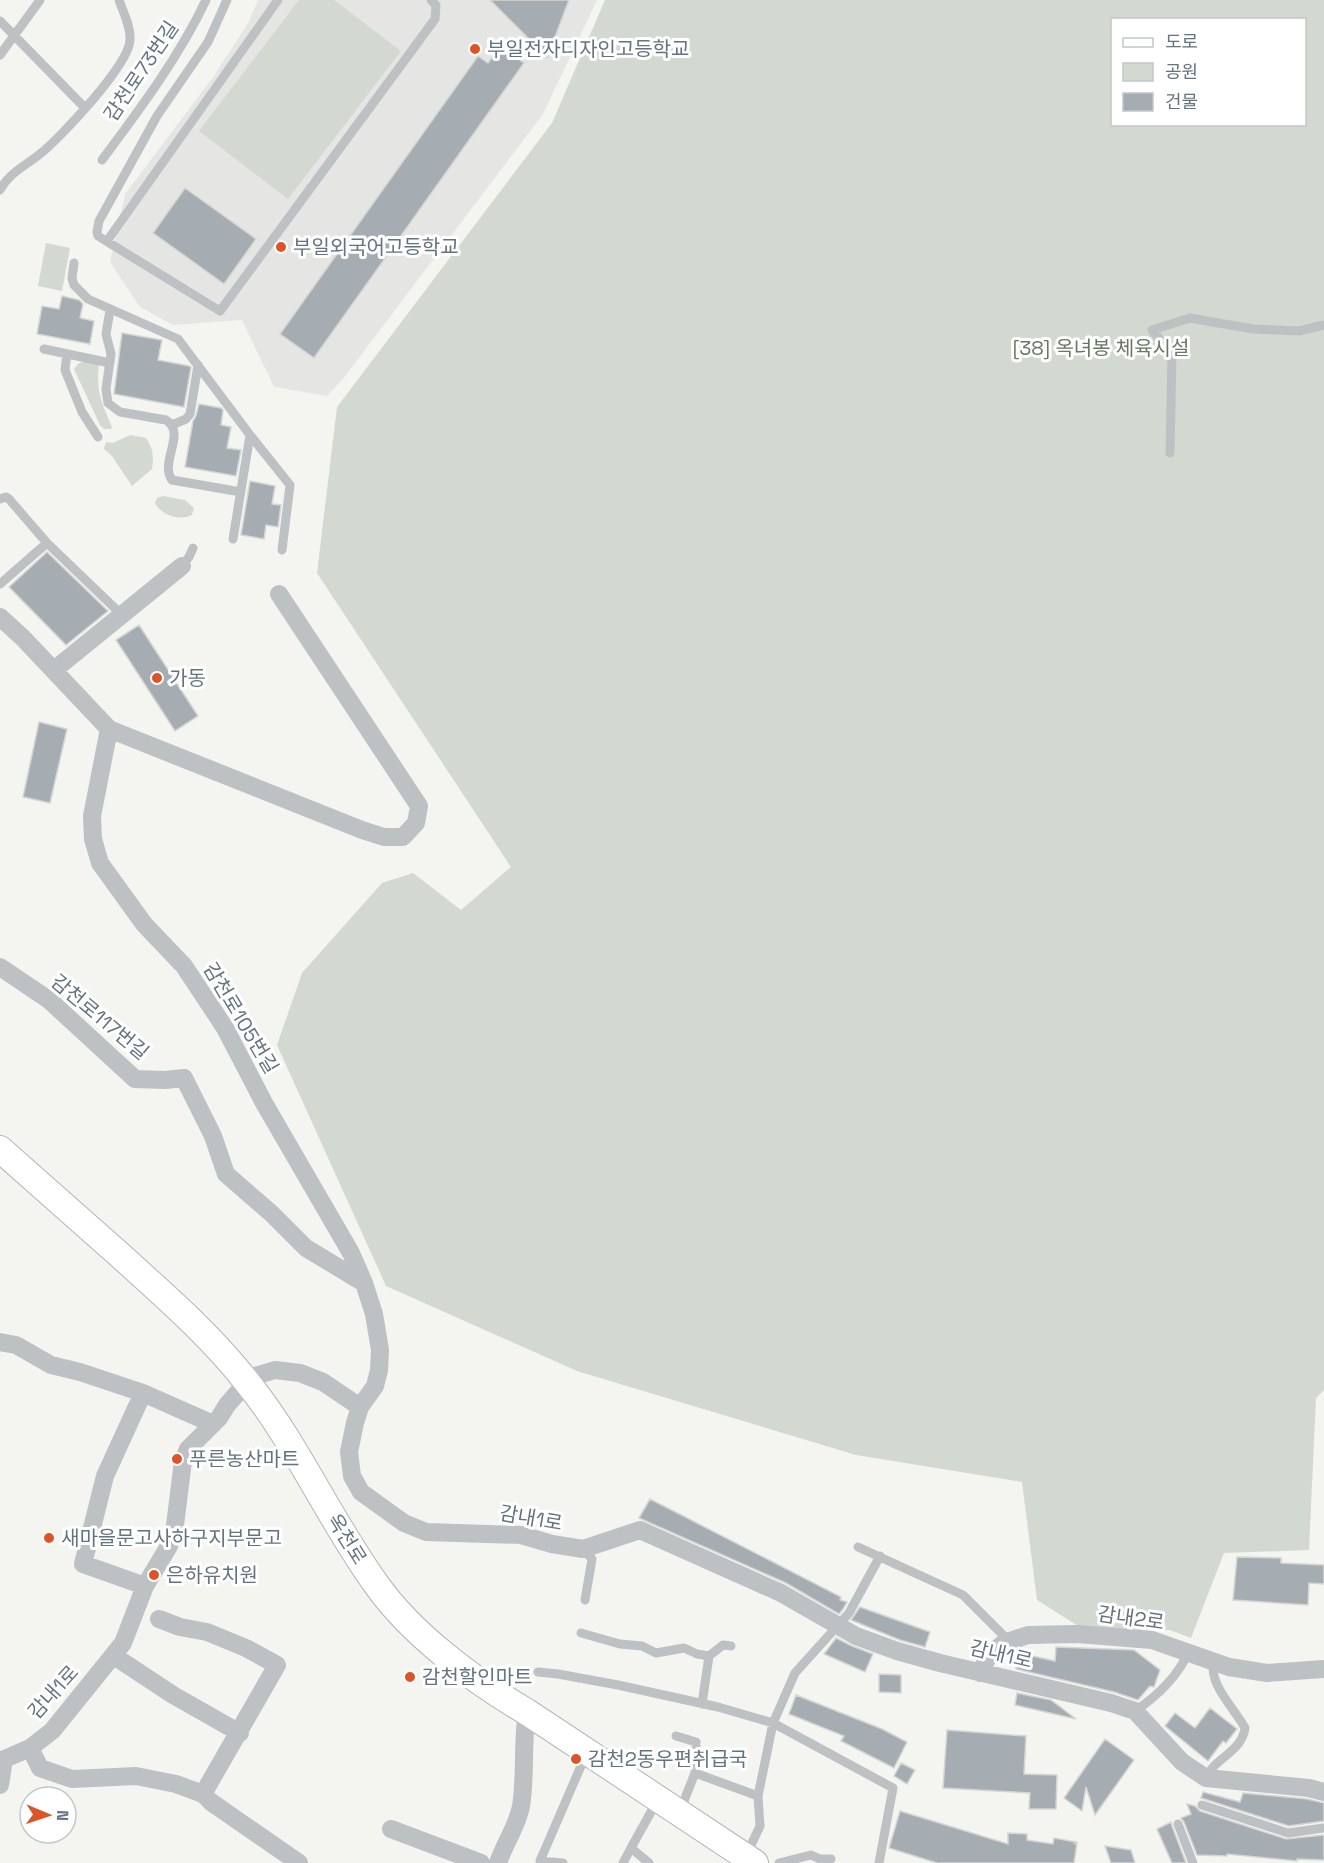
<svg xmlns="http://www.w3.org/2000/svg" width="1324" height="1863" font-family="'Space Grotesk','Noto Sans KR',sans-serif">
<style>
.built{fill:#e5e6e4}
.green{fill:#d3d9d0;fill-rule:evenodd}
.building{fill:#a6adb2;stroke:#d5d5d3;stroke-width:1.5}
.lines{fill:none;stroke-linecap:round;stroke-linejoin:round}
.secondary-casing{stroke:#b2b6ba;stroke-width:28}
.lane{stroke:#bdc1c4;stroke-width:9}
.street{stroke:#bdc1c4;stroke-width:18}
.secondary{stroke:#fff;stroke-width:26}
.poi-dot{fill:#dc5529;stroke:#fff;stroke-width:2}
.labels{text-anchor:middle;stroke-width:6;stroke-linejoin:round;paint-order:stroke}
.poi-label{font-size:20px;fill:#647380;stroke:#fff;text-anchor:start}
.street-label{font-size:20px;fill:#647380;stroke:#fff}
.park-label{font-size:20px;fill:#677863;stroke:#fff}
</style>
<rect width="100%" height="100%" fill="#f4f4f0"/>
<!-- built -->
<path class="built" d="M 258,0 L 597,0 L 543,114 L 343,379 L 327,396 L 274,387 L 242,320 L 173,325 L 140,307 L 110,262 L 125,194 L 214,76 L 248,23 Z"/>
<!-- green -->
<path class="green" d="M 299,0 L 334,0 L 401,51 L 288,199 L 199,131 Z
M 605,0 L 1324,0 L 1324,1390 L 1316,1398 L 1309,1550 L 1224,1553 L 1191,1638 L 1170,1630 L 1086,1631 L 1037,1600 L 1022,1482 L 856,1455 L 577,1371 L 386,1286 L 277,1045 L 302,973 L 382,883 L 413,873 L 461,910 L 511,867 L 317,573 L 337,407 L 552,123 ZM 1112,20 L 1304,20 L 1304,124 L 1112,124 Z
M 46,243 L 70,248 L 62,291 L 38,286 Z
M 84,361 L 99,364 C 96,394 101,400 112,427 L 111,429 L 104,429 L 100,425 L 74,369 L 78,364 Z
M 130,435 L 146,438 C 153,448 154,457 152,469 L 132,486 L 112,456 L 104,449 L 106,442 L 113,443 Z
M 163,496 L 185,500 L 194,508 L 192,515 C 180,521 162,516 155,503 L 157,498 Z"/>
<!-- building -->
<path class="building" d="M 490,0 L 569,0 L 547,58 L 531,41 Z
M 500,46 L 524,63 L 314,358 L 280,334 L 478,56 L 488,63 Z
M 185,188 L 256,239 L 224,284 L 153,233 Z
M 62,296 L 79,300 L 83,304 L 80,318 L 94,321 L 90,344 L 37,334 L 42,306 L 59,309 Z
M 122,333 L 162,340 L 158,360 L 189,366 L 191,367 L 184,407 L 114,394 Z
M 199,404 L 221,408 L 223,410 L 221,425 L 231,427 L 227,448 L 241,450 L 236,476 L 185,467 L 193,421 L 196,416 Z
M 250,481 L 275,486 L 272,504 L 281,505 L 278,527 L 266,525 L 264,539 L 241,535 Z
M 47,552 L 108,611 L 66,645 L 9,587 Z
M 139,625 L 198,716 L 175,731 L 116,640 Z
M 39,722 L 67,729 L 50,803 L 23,797 Z
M 650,1499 L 841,1597 L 840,1600 L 847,1602 L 843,1609 L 839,1614 L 786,1583 L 639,1518 Z
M 1237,1557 L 1281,1558 L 1281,1563 L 1324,1565 L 1324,1584 L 1309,1583 L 1308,1605 L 1233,1600 Z
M 860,1607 L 930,1632 L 925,1647 L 900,1640 L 851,1620 Z
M 836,1638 L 852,1646 L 873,1654 L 865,1672 L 824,1654 Z
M 1056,1647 L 1134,1650 L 1160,1670 L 1154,1687 L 1150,1686 L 1138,1700 L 1114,1692 L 1016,1669 L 1019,1653 L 1055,1661 Z
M 879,1674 L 901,1675 L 901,1693 L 879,1692 Z
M 1017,1693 L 1051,1700 L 1076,1719 L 1015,1705 Z
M 796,1695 L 882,1729 L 907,1742 L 894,1768 L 841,1741 L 844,1736 L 789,1714 Z
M 1210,1708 L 1237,1729 L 1226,1743 L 1223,1741 L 1208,1761 L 1165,1726 L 1175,1713 L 1195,1728 Z
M 947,1730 L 1026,1736 L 1024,1774 L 1057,1775 L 1056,1809 L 1029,1809 L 1030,1793 L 943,1788 Z
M 1105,1739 L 1134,1760 L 1095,1815 L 1086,1787 L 1082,1811 L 1064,1798 Z
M 901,1763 L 915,1770 L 907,1784 L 894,1776 Z
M 1203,1792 L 1240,1802 L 1243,1793 L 1307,1799 L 1324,1803 L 1324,1821 L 1289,1826 L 1201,1798 Z
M 1187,1804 L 1195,1806 L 1200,1811 L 1286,1839 L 1324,1835 L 1324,1860 L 1297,1859 L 1297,1861 L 1227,1854 L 1227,1856 L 1197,1855 L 1184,1822 L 1181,1818 L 1191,1814 Z
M 900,1811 L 1008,1844 L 1008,1833 L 1027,1834 L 1027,1840 L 1053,1844 L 1054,1838 L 1076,1842 L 1074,1844 L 1077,1843 L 1074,1863 L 937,1863 L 889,1848 Z
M 1171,1822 L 1172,1826 L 1186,1863 L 1172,1863 L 1157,1829 Z
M 1105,1846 L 1131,1850 L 1135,1863 L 1111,1863 Z"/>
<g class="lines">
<defs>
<path id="secondary" d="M 0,1149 C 41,1185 81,1221 122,1257 C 166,1297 210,1335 247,1382 C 297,1444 329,1519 376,1584 C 411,1634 474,1681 527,1712 L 755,1863"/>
</defs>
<!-- secondary casing -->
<use href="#secondary" class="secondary-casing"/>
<!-- lane -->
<path class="lane" d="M 227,0 L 208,42 L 157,116 L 99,221 L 97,232 L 98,236 L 220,311 L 435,19 L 436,5 L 431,0
M 0,21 L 85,108
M 0,55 L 40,0
M 102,160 C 140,109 179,57 206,0
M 0,190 C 9,173 25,166 40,154 C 61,137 129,65 130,40 C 131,27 123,12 119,0
M 107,241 L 278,0
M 74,263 L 72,278 L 74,285 L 88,299 L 178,339 L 250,435
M 110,310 L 106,334 L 111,354 L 106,389 L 108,403 L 120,412 L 166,420 C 187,433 159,462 172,480 L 241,492
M 44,349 L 110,363
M 67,354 L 65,370 L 82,412 L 98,437
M 172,425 L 186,419 L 190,414 L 198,365
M 1170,453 L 1172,354 L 1152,330 L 1190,318 L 1253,329 L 1299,331 L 1324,325
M 0,499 L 6,497 L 9,499 L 47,543 L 122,615
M 233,539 L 250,435 L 290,485 L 282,550
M 182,566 L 189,557 L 193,548
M 0,584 L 47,543
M 858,1547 L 963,1595 L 1009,1641
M 583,1549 L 592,1559 L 585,1600
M 581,1633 L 620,1644 L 642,1646 L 656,1653 L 684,1648 L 697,1654 L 709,1656 L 723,1645 L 731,1646
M 538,1672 L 558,1674 L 618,1685 L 718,1707 L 773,1723 L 893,1788 L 879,1863
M 702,1704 L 709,1656
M 1135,1711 C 1157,1696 1177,1677 1188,1653
M 676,1736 L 696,1742 L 695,1773 L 680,1811
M 695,1773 L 758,1796
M 1206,1778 C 1214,1758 1242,1752 1245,1728 C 1235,1709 1208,1684 1214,1662
M 1202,1805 L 1288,1833 L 1324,1828
M 1178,1824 L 1193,1863
M 746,1856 L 760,1826 L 758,1796 L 773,1723 L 795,1673 L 849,1613 L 880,1556
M 563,1863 L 540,1861 L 587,1752
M 623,1863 L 631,1848
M 649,1863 L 631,1848 L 657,1801
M 779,1863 L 811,1855 L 820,1859 L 831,1859"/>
<!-- street -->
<path class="street" d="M 0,617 L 23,638 L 109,729 L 362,830 L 384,837 L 403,837 L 416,823 L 419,806 L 279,594
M 54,670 L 182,566
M 109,729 L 92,816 L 93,839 L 100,863 L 144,924 L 184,966 L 225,1028 L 264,1103 L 351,1253 L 364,1283 L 374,1314 L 380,1350 L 379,1370 L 375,1386 L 360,1407
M 0,967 L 49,1000 L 135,1079 L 165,1080 L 184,1078 L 213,1136 L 226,1174 L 272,1214 L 306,1248 L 364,1283
M 0,1342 L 16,1345 L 51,1365 L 80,1372 L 143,1393
M 145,1586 L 83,1564 L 105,1476 L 143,1393 L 213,1424
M 159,1619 L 180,1627 L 207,1632 L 246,1648 L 277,1665 L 203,1794
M 114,1656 L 173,1695 L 240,1733
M 980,1673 L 989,1655 L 1004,1643 L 1028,1635 L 1077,1634 L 1152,1640 L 1229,1667 L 1267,1673 L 1324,1669
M 30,1748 L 40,1768 L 72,1779 L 136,1776 L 176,1784 L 203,1794 L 211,1802 L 299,1863
M 0,1761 L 30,1748 L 52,1731 L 123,1643 L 145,1586 L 169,1546 L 175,1525 L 183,1461 L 188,1449 L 219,1418 L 227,1405 L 247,1382 L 255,1376 L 275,1370 L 300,1373 L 323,1382 L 360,1407 L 355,1423 L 349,1452 L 352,1476 L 361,1492 L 404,1523 L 426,1532 L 521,1535 L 552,1544 L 583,1549 L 640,1530 L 781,1593 L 856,1636 L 897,1651 L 940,1663 L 1111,1703 L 1135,1711 L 1182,1762 L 1206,1778 L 1309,1788 L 1324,1792
M 0,1785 L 4,1759
M 391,1829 L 481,1863
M 498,1863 C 504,1845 518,1824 521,1806 C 526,1775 522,1743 527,1712"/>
<!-- secondary -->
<use href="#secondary" class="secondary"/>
</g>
<!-- markers -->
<g class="poi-dot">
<circle cx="475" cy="49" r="6"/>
<circle cx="281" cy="247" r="6"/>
<circle cx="157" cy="678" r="6"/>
<circle cx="177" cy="1459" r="6"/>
<circle cx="49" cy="1538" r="6"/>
<circle cx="154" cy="1575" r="6"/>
<circle cx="410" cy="1677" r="6"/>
<circle cx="576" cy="1759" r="6"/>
</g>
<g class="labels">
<!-- poi labels -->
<g class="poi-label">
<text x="487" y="56">부일전자디자인고등학교</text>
<text x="293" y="254">부일외국어고등학교</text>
<text x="169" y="685">가동</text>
<text x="189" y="1466">푸른농산마트</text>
<text x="61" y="1545">새마을문고사하구지부문고</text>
<text x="166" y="1582">은하유치원</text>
<text x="422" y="1684">감천할인마트</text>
<text x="588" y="1766">감천2동우편취급국</text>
</g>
<!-- street labels -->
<g class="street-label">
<text transform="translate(141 71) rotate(-56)" y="7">감천로73번길</text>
<text transform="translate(100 1017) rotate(40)" y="7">감천로117번길</text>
<text transform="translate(241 1018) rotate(59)" y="7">감천로105번길</text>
<text transform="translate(531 1518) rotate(10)" y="7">감내1로</text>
<text transform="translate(347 1539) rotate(58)" y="7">옥천로</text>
<text transform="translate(1131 1618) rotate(8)" y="7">감내2로</text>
<text transform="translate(1001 1654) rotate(13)" y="7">감내1로</text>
<text transform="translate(53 1692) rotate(-48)" y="7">감내1로</text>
</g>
<!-- park labels -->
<g class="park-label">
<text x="1101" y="355">[38] 옥녀봉 체육시설</text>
</g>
</g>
<!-- legend -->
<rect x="1111" y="18" width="195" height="108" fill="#ffffff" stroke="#c1c7cc" stroke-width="1.5"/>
<rect x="1123" y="38" width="30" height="9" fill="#ffffff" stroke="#c1c7cc" stroke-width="1.5"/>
<text x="1165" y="48" font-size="18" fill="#647380">도로</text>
<rect x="1123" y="63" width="30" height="18" fill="#d3d9d0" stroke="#c1c7cc" stroke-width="1.5"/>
<text x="1165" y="78" font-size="18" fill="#647380">공원</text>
<rect x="1123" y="93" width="30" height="18" fill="#a6adb2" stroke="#c1c7cc" stroke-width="1.5"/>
<text x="1165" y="108" font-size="18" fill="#647380">건물</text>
<!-- north arrow -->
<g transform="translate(48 1815) rotate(92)"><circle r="28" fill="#ffffff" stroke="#c1c7cc" stroke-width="1.5"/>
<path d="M0-4.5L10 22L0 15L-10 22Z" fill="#dc5529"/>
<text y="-9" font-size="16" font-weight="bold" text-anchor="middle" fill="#647380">N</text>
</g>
</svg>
